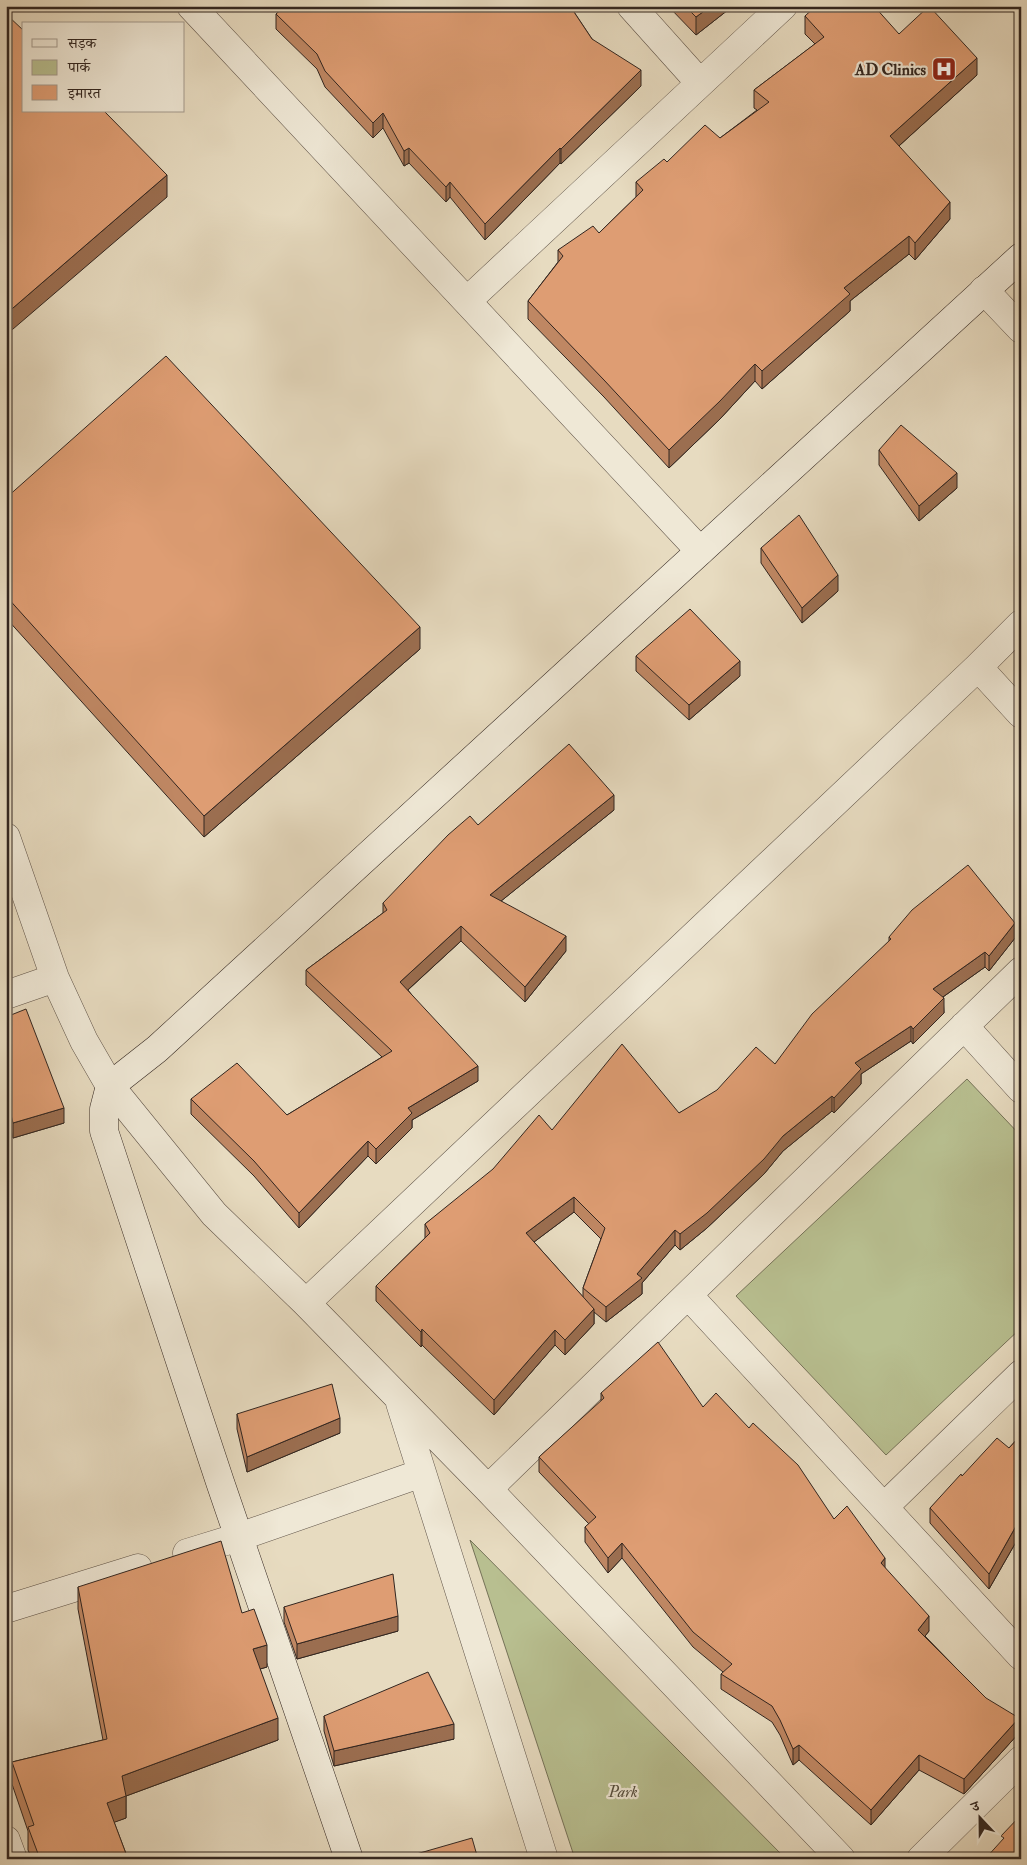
<svg xmlns="http://www.w3.org/2000/svg" width="1027" height="1865" font-family="'IM FELL Double Pica','Noto Serif Devanagari',serif">
<style>
.green{fill:#b8bf90;stroke:#757258}
.lines{fill:none;stroke-linecap:round;stroke-linejoin:round}
.street-casing{stroke:#5f5348;stroke-width:29}
.secondary-casing{stroke:#322620;stroke-width:29}
.street{stroke:#efe8d6;stroke-width:28}
.secondary{stroke:#efe8d6;stroke-width:28}
.wall{fill:#bf8763;stroke:#322620;fill-rule:evenodd}
.shaded-wall{fill:#9b6e50;stroke:#322620}
.building{fill:#de9d73;stroke:#322620}
.labels{text-anchor:middle;stroke-width:4.5;stroke-linejoin:round;paint-order:stroke}
.poi-label{font-size:16px;font-weight:bold;fill:#322620;stroke:#efe8d6;text-anchor:end}
.park-label{font-size:16px;font-style:italic;fill:#544c3c;stroke:#efe8d6}
</style>
<rect width="100%" height="100%" fill="#e7dbc0"/>
<filter id="stains"><feTurbulence type="fractalNoise" baseFrequency=".004" numOctaves="4"/><feColorMatrix values="0 0 0 0 .2 0 0 0 0 .09 0 0 0 0 .02 0 0 0 .5 -.17"/></filter>
<radialGradient id="worn" r=".72"><stop offset=".6" stop-color="#630" stop-opacity="0"/><stop offset="1" stop-color="#630" stop-opacity=".3"/></radialGradient>
<!-- green -->
<path class="green" d="M 967,1079 L 1021,1136 L 1021,1328 L 886,1455 L 736,1296 Z
M 470,1540 L 786,1859 L 575,1859 Z"/>
<g class="lines">
<defs>
<path id="street" d="M 191,6 L 700,551
M 631,6 L 700,83
M 984,290 L 1021,329
M 467,301 L 783,6
M 1021,624 L 978,667 L 1021,714
M 6,837 L 55,978 L 84,1041 L 110,1086 L 214,1214 L 306,1303 L 488,1489 L 841,1859
M 6,995 L 55,978
M 964,1026 L 1021,1089
M 688,1295 L 1021,1656
M 306,1303 L 978,667
M 400,1403 L 544,1859
M 488,1489 L 1021,971
M 884,1507 L 1021,1374
M 187,1553 L 239,1537 L 422,1473
M 6,1609 L 138,1568
M 6,1840 L 13,1859
M 921,1859 L 1021,1760"/>
<path id="secondary" d="M 349,1859 L 220,1482 L 104,1131 L 104,1109 L 110,1086 L 157,1049 L 1021,257"/>
</defs>
<!-- street casing -->
<use href="#street" class="street-casing"/>
<!-- secondary casing -->
<use href="#secondary" class="secondary-casing"/>
<!-- street -->
<use href="#street" class="street"/>
<!-- secondary -->
<use href="#secondary" class="secondary"/>
</g>
<!-- wall -->
<path class="wall" d="M 271,6 L 570,6 L 592,39 L 641,86 L 561,164 L 560,163 L 485,240 L 450,197 L 446,202 L 409,163 L 404,166 L 383,128 L 373,138 L 325,87 L 317,69 L 276,29 L 276,14 L 278,12 Z
M 668,6 L 733,6 L 696,35 Z
M 805,16 L 899,34 L 977,75 L 899,146 L 950,219 L 915,260 L 909,254 L 850,301 L 850,311 L 762,389 L 755,381 L 720,419 L 669,468 L 604,397 L 528,319 L 528,301 L 558,262 L 558,250 L 599,233 L 636,197 L 636,182 L 667,162 L 720,138 L 757,110 L 754,108 L 754,90 L 815,44 L 805,34 Z
M 879,450 L 957,488 L 919,521 L 879,465 Z
M 6,498 L 420,649 L 204,837 L 6,618 Z
M 761,548 L 838,591 L 802,623 L 761,563 Z
M 636,656 L 740,676 L 689,720 L 636,671 Z
M 614,810 L 501,901 L 566,951 L 525,1002 L 461,941 L 408,990 L 478,1081 L 412,1120 L 412,1128 L 376,1164 L 368,1156 L 299,1228 L 254,1176 L 191,1114 L 191,1099 L 287,1115 L 382,1057 L 306,985 L 306,970 L 383,913 L 383,903 L 478,825 Z
M 889,937 L 1015,938 L 989,971 L 985,967 L 943,997 L 944,1013 L 913,1044 L 911,1041 L 861,1074 L 861,1084 L 834,1113 L 832,1111 L 783,1151 L 764,1174 L 707,1228 L 680,1250 L 675,1245 L 642,1283 L 642,1294 L 606,1322 L 594,1312 L 594,1324 L 565,1355 L 555,1345 L 494,1415 L 422,1345 L 421,1347 L 376,1301 L 376,1286 L 425,1238 L 425,1224 L 552,1130 L 679,1113 L 775,1064 L 889,941 ZM 574,1212 L 601,1239 L 583,1288 L 583,1297 L 534,1242 Z
M 6,1017 L 64,1123 L 13,1138 L 6,1109 Z
M 601,1393 L 703,1407 L 834,1519 L 885,1568 L 929,1631 L 925,1636 L 1019,1733 L 964,1794 L 919,1770 L 871,1825 L 799,1760 L 793,1765 L 780,1735 L 772,1722 L 721,1689 L 721,1674 L 723,1672 L 693,1647 L 622,1558 L 608,1573 L 585,1542 L 585,1527 L 589,1524 L 539,1472 L 539,1457 L 601,1402 Z
M 237,1414 L 340,1433 L 247,1472 L 237,1429 Z
M 1021,1435 L 1021,1547 L 1016,1542 L 989,1589 L 930,1523 L 930,1508 L 962,1476 L 1009,1448 Z
M 78,1587 L 242,1613 L 267,1667 L 260,1669 L 278,1740 L 126,1796 L 126,1818 L 114,1822 L 128,1859 L 32,1859 L 28,1850 L 28,1831 L 12,1784 L 12,1762 L 103,1740 L 78,1609 Z
M 284,1607 L 398,1631 L 297,1659 L 284,1622 Z
M 324,1716 L 454,1739 L 334,1766 L 324,1731 Z"/>
<!-- shaded-wall -->
<path class="shaded-wall" d="M 711,6 L 733,6 L 696,35 L 696,17 Z
M 977,58 L 977,75 L 890,154 L 890,136 Z
M 641,70 L 641,86 L 561,164 L 561,149 Z
M 383,113 L 383,128 L 373,138 L 373,123 Z
M 409,148 L 409,163 L 404,166 L 404,151 Z
M 560,148 L 560,163 L 485,240 L 485,224 Z
M 167,175 L 167,197 L 6,335 L 6,314 Z
M 450,182 L 450,197 L 446,202 L 446,187 Z
M 950,202 L 950,219 L 915,260 L 915,243 Z
M 909,236 L 909,254 L 850,301 L 850,311 L 762,389 L 762,371 L 844,288 Z
M 755,364 L 755,381 L 720,419 L 669,468 L 669,450 Z
M 957,473 L 957,488 L 919,521 L 919,506 Z
M 838,575 L 838,591 L 802,623 L 802,608 Z
M 420,627 L 420,649 L 204,837 L 204,816 Z
M 740,661 L 740,676 L 689,720 L 689,705 Z
M 614,795 L 614,810 L 490,910 L 490,895 Z
M 1015,923 L 1015,938 L 989,971 L 989,956 Z
M 461,926 L 461,941 L 400,997 L 400,982 Z
M 566,936 L 566,951 L 525,1002 L 525,987 Z
M 985,952 L 985,967 L 933,1004 L 933,989 Z
M 944,998 L 944,1013 L 913,1044 L 913,1029 Z
M 911,1026 L 911,1041 L 861,1074 L 861,1084 L 834,1113 L 834,1098 L 855,1063 Z
M 478,1066 L 478,1081 L 412,1120 L 412,1128 L 376,1164 L 376,1149 L 408,1108 Z
M 832,1096 L 832,1111 L 783,1151 L 764,1174 L 707,1228 L 680,1250 L 680,1234 L 783,1136 Z
M 64,1108 L 64,1123 L 13,1138 L 13,1123 Z
M 368,1141 L 368,1156 L 299,1228 L 299,1213 Z
M 574,1197 L 574,1212 L 526,1248 L 526,1233 Z
M 675,1230 L 675,1245 L 642,1283 L 642,1294 L 606,1322 L 606,1307 L 637,1274 Z
M 594,1309 L 594,1324 L 565,1355 L 565,1340 Z
M 422,1329 L 422,1345 L 421,1347 L 421,1332 Z
M 555,1330 L 555,1345 L 494,1415 L 494,1400 Z
M 340,1418 L 340,1433 L 247,1472 L 247,1457 Z
M 1016,1526 L 1016,1542 L 989,1589 L 989,1574 Z
M 622,1543 L 622,1558 L 608,1573 L 608,1558 Z
M 885,1558 L 885,1573 L 881,1563 Z
M 398,1616 L 398,1631 L 297,1659 L 297,1644 Z
M 929,1616 L 929,1631 L 918,1645 L 918,1630 Z
M 267,1645 L 267,1667 L 253,1671 L 253,1649 Z
M 278,1718 L 278,1740 L 126,1796 L 126,1818 L 107,1825 L 107,1803 L 122,1776 Z
M 1019,1718 L 1019,1733 L 964,1794 L 964,1779 Z
M 454,1724 L 454,1739 L 334,1766 L 334,1751 Z
M 799,1745 L 799,1760 L 793,1765 L 793,1749 Z
M 919,1755 L 919,1770 L 871,1825 L 871,1810 Z"/>
<!-- building -->
<path class="building" d="M 285,6 L 570,6 L 574,9 L 574,12 L 592,39 L 641,70 L 561,149 L 560,148 L 485,224 L 450,182 L 446,187 L 409,148 L 404,151 L 383,113 L 373,123 L 325,71 L 317,54 L 276,14 Z
M 685,6 L 711,6 L 696,17 Z
M 816,6 L 874,6 L 899,34 L 929,6 L 977,58 L 890,136 L 950,202 L 915,243 L 909,236 L 844,288 L 850,294 L 762,371 L 755,364 L 720,401 L 669,450 L 604,380 L 528,301 L 563,256 L 558,250 L 593,226 L 599,233 L 643,190 L 636,182 L 664,159 L 667,162 L 705,125 L 720,138 L 769,102 L 754,90 L 824,37 L 805,16 Z
M 6,14 L 24,31 L 24,111 L 104,111 L 167,175 L 6,314 Z
M 166,356 L 420,627 L 204,816 L 6,596 L 6,498 Z
M 901,425 L 957,473 L 919,506 L 879,450 Z
M 799,515 L 838,575 L 802,608 L 761,548 Z
M 690,609 L 740,661 L 689,705 L 636,656 Z
M 569,744 L 614,795 L 490,895 L 566,936 L 525,987 L 461,926 L 400,982 L 478,1066 L 408,1108 L 412,1113 L 376,1149 L 368,1141 L 299,1213 L 254,1161 L 191,1099 L 237,1063 L 287,1115 L 392,1051 L 306,970 L 387,910 L 383,903 L 448,835 L 470,816 L 478,825 Z
M 968,865 L 1015,923 L 989,956 L 985,952 L 933,989 L 944,998 L 913,1029 L 911,1026 L 855,1063 L 861,1069 L 834,1098 L 832,1096 L 783,1136 L 764,1159 L 707,1213 L 680,1234 L 675,1230 L 637,1274 L 642,1278 L 606,1307 L 583,1288 L 605,1228 L 574,1197 L 526,1233 L 594,1309 L 565,1340 L 555,1330 L 494,1400 L 422,1329 L 421,1332 L 376,1286 L 430,1233 L 425,1224 L 493,1169 L 539,1115 L 552,1130 L 622,1044 L 679,1113 L 717,1090 L 756,1047 L 775,1064 L 812,1014 L 891,939 L 889,937 L 912,910 Z
M 26,1009 L 64,1108 L 13,1123 L 6,1094 L 6,1017 Z
M 658,1342 L 703,1407 L 716,1393 L 749,1428 L 753,1423 L 798,1465 L 834,1519 L 847,1506 L 885,1558 L 881,1563 L 929,1616 L 918,1630 L 986,1698 L 1019,1718 L 964,1779 L 919,1755 L 871,1810 L 799,1745 L 793,1749 L 780,1720 L 772,1706 L 721,1674 L 732,1664 L 693,1632 L 622,1543 L 608,1558 L 585,1527 L 596,1517 L 539,1457 L 604,1398 L 601,1393 Z
M 332,1384 L 340,1418 L 247,1457 L 237,1414 Z
M 1021,1435 L 1021,1532 L 1016,1526 L 989,1574 L 930,1508 L 961,1474 L 962,1476 L 997,1438 L 1009,1448 Z
M 221,1541 L 242,1613 L 254,1609 L 267,1645 L 253,1649 L 278,1718 L 122,1776 L 126,1796 L 107,1803 L 128,1859 L 40,1859 L 28,1827 L 34,1825 L 12,1762 L 107,1739 L 78,1587 Z
M 393,1574 L 398,1616 L 297,1644 L 284,1607 Z
M 428,1672 L 454,1724 L 334,1751 L 324,1716 Z
M 1021,1815 L 1021,1859 L 985,1859 L 1004,1838 L 1001,1836 Z
M 472,1838 L 478,1859 L 399,1859 Z"/>
<!-- icons -->
<defs>
<symbol id="hospital-square" viewBox="-11 -11 22 22"><rect x="-9" y="-9" width="18" height="18" rx="4" fill="#8f2418" stroke="#efe8d6"/><path d="M-5-5h3v3.5h4V-5h3V5h-3V1.5h-4V5h-3Z" fill="#fff"/></symbol>
</defs>
<g fill-rule="evenodd">
<use href="#hospital-square" x="930" y="55" width="28" height="28"/>
</g>
<g class="labels">
<!-- poi labels -->
<g class="poi-label">
<text x="926" y="75">AD Clinics</text>
</g>
<!-- park labels -->
<g class="park-label">
<text x="623" y="1797">Park</text>
</g>
</g>
<!-- margin -->
<rect width="1027" height="1865" fill="none" stroke="#e7dbc0" stroke-width="25"/>
<rect x="8" y="8" width="1012" height="1850" fill="none" stroke="#322620" stroke-width="2.5"/>
<rect x="12" y="12" width="1002" height="1840" fill="none" stroke="#322620"/>
<!-- legend -->
<rect x="22" y="22" width="162" height="90" fill="#efe8d6" stroke="#a39a8d"/>
<rect x="32" y="39" width="25" height="8" fill="#efe8d6" stroke="#a39a8d"/>
<text x="68" y="48" font-size="15" fill="#322620">सड़क</text>
<rect x="32" y="60" width="25" height="15" fill="#b8bf90" stroke="#a39a8d"/>
<text x="68" y="72" font-size="15" fill="#322620">पार्क</text>
<rect x="32" y="85" width="25" height="15" fill="#de9d73" stroke="#a39a8d"/>
<text x="68" y="98" font-size="15" fill="#322620">इमारत</text>
<!-- north arrow -->
<g transform="translate(980 1818) rotate(338)" stroke="#efe8d6" stroke-width="4" paint-order="stroke">
<path d="M0-4L9 19L0 12L-9 19Z" fill="#322620"/>
<text y="-8" font-size="14" font-weight="bold" text-anchor="middle" fill="#322620">उ</text>
</g>
<rect width="100%" height="100%" filter="url(#stains)"/>
<rect width="100%" height="100%" fill="url(#worn)"/>
</svg>
